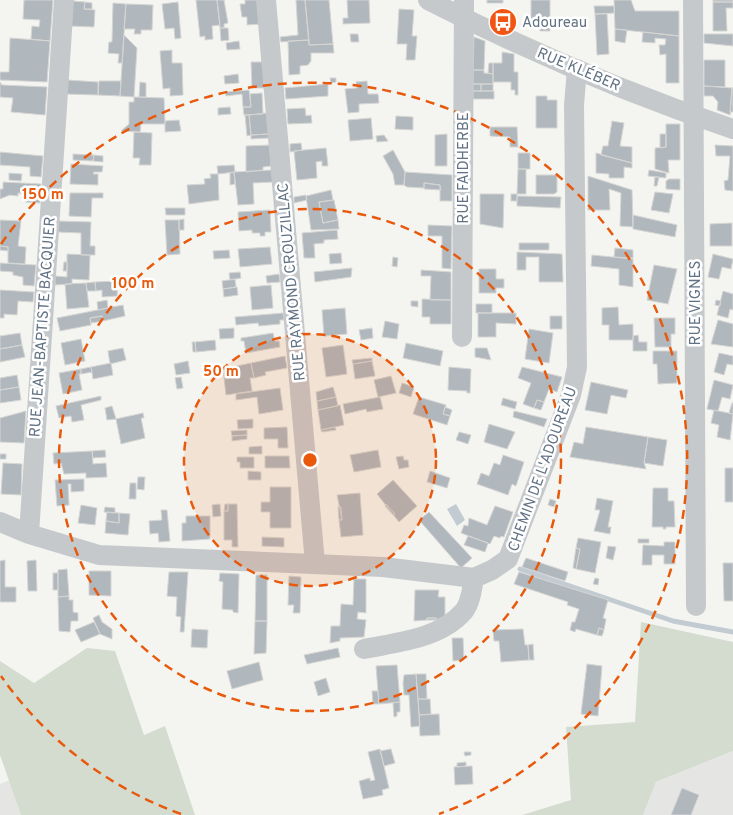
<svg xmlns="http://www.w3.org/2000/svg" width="733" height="815" font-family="Overpass,sans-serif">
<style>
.built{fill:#e5e6e3}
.green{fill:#d4dcd0}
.water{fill:#c1cbd1}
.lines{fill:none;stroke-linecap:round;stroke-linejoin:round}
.stream{stroke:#c1cbd1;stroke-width:5}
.building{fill:#b0b7bd;stroke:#d5d5d3}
.minor{stroke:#c6c9cc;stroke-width:20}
.ring{fill:none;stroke:#e8590c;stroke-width:2.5;stroke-dasharray:9 6}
.labels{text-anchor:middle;stroke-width:5;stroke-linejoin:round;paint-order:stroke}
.poi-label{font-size:15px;fill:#617284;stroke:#fff;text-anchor:start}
.street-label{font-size:15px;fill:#617284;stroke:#fff}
.centre{fill:#e8590c;stroke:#fff;stroke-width:2.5}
.ring-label{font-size:15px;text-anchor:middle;font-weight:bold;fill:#e8590c;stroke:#fff;stroke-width:5;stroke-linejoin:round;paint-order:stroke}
</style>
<rect width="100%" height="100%" fill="#f4f5f0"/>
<!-- built -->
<path class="built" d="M 733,751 L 733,815 L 643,815 L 656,782 Z
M 10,780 L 21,815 L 0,815 L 0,784 Z"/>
<!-- green -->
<path class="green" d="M 641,622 L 733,642 L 733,751 L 656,782 L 643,815 L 522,815 L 571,800 L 566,727 L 635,722 Z
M 87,648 L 115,651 L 144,735 L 165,726 L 195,815 L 21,815 L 0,755 L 0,661 L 34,683 Z"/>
<!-- water -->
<path class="water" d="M 456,504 L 465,520 L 457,526 L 447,509 Z"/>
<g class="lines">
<!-- stream -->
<path class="stream" d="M 520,569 L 673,621 L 733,632"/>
</g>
<!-- building -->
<path class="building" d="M 24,0 L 53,0 L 50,41 L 31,39 L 32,26 L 39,27 L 40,20 L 23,19 Z
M 196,0 L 217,0 L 220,25 L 212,26 L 213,39 L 205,40 L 205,36 L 200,37 Z
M 217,0 L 224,0 L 228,23 L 224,24 L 224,28 L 220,28 Z
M 245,0 L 258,0 L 260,24 L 247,25 L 247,17 L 242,17 L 240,4 L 245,4 Z
M 296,0 L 305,0 L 309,40 L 281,42 L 280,37 L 298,35 Z
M 305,0 L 329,0 L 333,44 L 309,45 Z
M 347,0 L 369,0 L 370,23 L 343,24 L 343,18 L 348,18 Z
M 487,0 L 503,0 L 503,3 L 487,3 Z
M 531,0 L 550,0 L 550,31 L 540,31 L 540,26 L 531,26 Z
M 614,0 L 631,0 L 635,11 L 679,11 L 679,36 L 615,29 Z
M 713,0 L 733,0 L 733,2 L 713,2 Z
M 72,1 L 85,2 L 84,9 L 95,10 L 94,27 L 70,26 Z
M 85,2 L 92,3 L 92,9 L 84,9 Z
M 178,2 L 181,38 L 175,39 L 174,28 L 165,29 L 162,4 Z
M 713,2 L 733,2 L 733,8 L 726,8 L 727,31 L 713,31 Z
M 113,3 L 126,4 L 122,63 L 118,63 L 119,54 L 108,53 L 109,42 L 112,42 Z
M 126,4 L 153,5 L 152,30 L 141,30 L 141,34 L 134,34 L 135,29 L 124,29 Z
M 594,6 L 614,6 L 614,13 L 595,14 Z
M 399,9 L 414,10 L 412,36 L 417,36 L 415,60 L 406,60 L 407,44 L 397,44 Z
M 595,14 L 607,14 L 609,54 L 597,55 Z
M 220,28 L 228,28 L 229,40 L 221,41 Z
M 615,29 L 627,30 L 625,43 L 615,41 Z
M 643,32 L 679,36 L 679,83 L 666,83 L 666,54 L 660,55 L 659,45 L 665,45 L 666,39 L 655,38 L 655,43 L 642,42 Z
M 350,34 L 358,34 L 359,42 L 351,42 Z
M 704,34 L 733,34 L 733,46 L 704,43 Z
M 124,35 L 137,48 L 134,97 L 120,96 Z
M 474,37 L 485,41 L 484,70 L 473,70 Z
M 10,38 L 50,41 L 47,82 L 0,80 L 0,72 L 9,72 Z
M 309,40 L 309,45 L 333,44 L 334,53 L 311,53 L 311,61 L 308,65 L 300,66 L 300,74 L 289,75 L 288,41 Z
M 239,41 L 240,49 L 227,50 L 226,43 Z
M 172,50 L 172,63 L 182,63 L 183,95 L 170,96 L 170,88 L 163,89 L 160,51 Z
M 502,52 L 514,54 L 514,72 L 518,72 L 518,95 L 515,95 L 515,90 L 511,90 L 511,82 L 493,82 L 493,63 L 502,63 Z
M 704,60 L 725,60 L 725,87 L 704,86 Z
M 251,62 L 263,62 L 264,88 L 252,88 Z
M 489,63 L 493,63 L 493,74 L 488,73 Z
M 473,70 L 484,70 L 484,73 L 493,74 L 493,84 L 473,84 Z
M 238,74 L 239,83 L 225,84 L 224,76 Z
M 330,78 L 336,78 L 336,82 L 331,83 Z
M 67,80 L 98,82 L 98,95 L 66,94 Z
M 99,81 L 121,81 L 120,96 L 98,95 Z
M 367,81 L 368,94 L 378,94 L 379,103 L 359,104 L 359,112 L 348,113 L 345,89 L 357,88 L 356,82 Z
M 0,82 L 2,85 L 47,87 L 45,115 L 11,112 L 13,98 L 0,97 Z
M 140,82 L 146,83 L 146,97 L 139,97 Z
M 328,84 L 328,96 L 286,99 L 285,88 Z
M 473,84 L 481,84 L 481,91 L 473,91 Z
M 481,84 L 493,84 L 493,91 L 481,91 Z
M 704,86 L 732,88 L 730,115 L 717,110 L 718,102 L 713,96 L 704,96 Z
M 732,88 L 733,88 L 733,112 L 730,112 Z
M 249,90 L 251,107 L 243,107 L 242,94 L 226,96 L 225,92 Z
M 473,91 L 494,91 L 494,99 L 473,99 Z
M 262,93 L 263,114 L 244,115 L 243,107 L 251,107 L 250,94 Z
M 536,96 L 547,96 L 547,100 L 557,100 L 557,128 L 536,128 Z
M 134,97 L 164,98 L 165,124 L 141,124 L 140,132 L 121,131 L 129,124 L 129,102 L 134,102 Z
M 230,107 L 231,114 L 218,115 L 218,108 Z
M 305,108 L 306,116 L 311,115 L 312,123 L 288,124 L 287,109 Z
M 267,113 L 269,134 L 251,135 L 249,115 Z
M 245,115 L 249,115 L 251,135 L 247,136 Z
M 396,116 L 413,117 L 413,130 L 395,129 Z
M 371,118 L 373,139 L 350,141 L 348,120 Z
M 179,120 L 181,131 L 165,132 L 165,121 Z
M 612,121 L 624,123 L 620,146 L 632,147 L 632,163 L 601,155 L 603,146 L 608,146 Z
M 666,124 L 680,124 L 680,160 L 668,160 L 669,173 L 655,169 L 655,148 L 666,147 Z
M 490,127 L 517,127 L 518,147 L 510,147 L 510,137 L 490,136 Z
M 134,132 L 152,133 L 151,165 L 139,165 L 140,158 L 133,158 Z
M 269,134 L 269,138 L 251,139 L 251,135 Z
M 447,134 L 447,166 L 435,166 L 435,135 Z
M 660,134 L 666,134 L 666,147 L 660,148 Z
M 384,135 L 388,141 L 377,142 L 376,136 Z
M 301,143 L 302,150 L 290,152 L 290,144 Z
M 270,145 L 271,166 L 263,167 L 263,170 L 246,172 L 246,146 Z
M 715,145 L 733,146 L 733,191 L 725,190 L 724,181 L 728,180 L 730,156 L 716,156 Z
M 326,148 L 328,166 L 322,166 L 322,161 L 316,162 L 317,178 L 297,180 L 294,151 Z
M 393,150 L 405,172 L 404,185 L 395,185 L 393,174 L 383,156 Z
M 0,152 L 43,156 L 41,177 L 30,176 L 30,167 L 0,165 Z
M 518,153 L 530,153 L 530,169 L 518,169 Z
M 596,153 L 632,163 L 632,168 L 624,167 L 624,178 L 609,178 L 609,174 L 596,173 Z
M 73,154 L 94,155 L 93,161 L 73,160 Z
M 94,155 L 103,156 L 103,162 L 93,161 Z
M 71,164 L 103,166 L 102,172 L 94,172 L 93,174 L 98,174 L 98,185 L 70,184 Z
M 234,165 L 235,172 L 218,174 L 217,166 Z
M 518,169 L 526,169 L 526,194 L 517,194 Z
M 272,170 L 273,182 L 253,183 L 254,204 L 238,205 L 234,172 Z
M 649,170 L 666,173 L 666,178 L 648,176 Z
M 234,172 L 235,184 L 230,185 L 230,173 Z
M 405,172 L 452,175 L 452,201 L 440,201 L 440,185 L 424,183 L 424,188 L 407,187 L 404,185 Z
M 9,173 L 22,174 L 21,181 L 9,180 Z
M 210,174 L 218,174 L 219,200 L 189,204 L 187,185 L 205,184 L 204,179 L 211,178 Z
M 536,175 L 557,175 L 557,192 L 554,194 L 536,194 Z
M 588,176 L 632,190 L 633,227 L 620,226 L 621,193 L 609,189 L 610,210 L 588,210 Z
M 655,177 L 659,177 L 657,186 L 654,186 Z
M 669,179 L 680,179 L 680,190 L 666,189 L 666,181 Z
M 3,182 L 41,184 L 40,203 L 25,202 L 26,194 L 18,193 L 18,196 L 10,195 L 0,199 L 0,189 L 3,189 Z
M 424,183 L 440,185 L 441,190 L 424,189 Z
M 331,190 L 333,200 L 319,202 L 323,223 L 338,220 L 339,229 L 311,230 L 306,196 Z
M 655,192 L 673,194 L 669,213 L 651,210 Z
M 70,193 L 103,193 L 103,198 L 92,198 L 91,217 L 69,216 Z
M 480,194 L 504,194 L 503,228 L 480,224 Z
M 511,194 L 517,194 L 517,201 L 511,201 Z
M 306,195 L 307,200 L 294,203 L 294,197 Z
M 517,196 L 561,197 L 560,208 L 517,206 Z
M 334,200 L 338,220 L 323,223 L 319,202 Z
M 165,208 L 185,208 L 185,215 L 166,215 Z
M 270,210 L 271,232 L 265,232 L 265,236 L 260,236 L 260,233 L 252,233 L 252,230 L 239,231 L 238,212 Z
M 633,215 L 677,225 L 675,237 L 633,229 Z
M 184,219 L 184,230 L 179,230 L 179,220 Z
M 0,220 L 21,221 L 18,246 L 26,247 L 25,264 L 8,263 L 8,247 L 0,246 Z
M 165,220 L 179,220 L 180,254 L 167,255 Z
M 58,221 L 91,222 L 90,246 L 95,246 L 95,255 L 81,255 L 81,233 L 58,232 Z
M 732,223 L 732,246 L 710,246 L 710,224 Z
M 428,225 L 452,226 L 451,269 L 442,268 L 442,236 L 428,236 Z
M 337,230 L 338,239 L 324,240 L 324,243 L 314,244 L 315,258 L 304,258 L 302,233 Z
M 519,243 L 549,243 L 549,250 L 519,250 Z
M 0,246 L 8,247 L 8,251 L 0,250 Z
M 270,247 L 272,264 L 240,267 L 238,249 Z
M 615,248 L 633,250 L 633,258 L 614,257 Z
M 229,250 L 230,258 L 214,259 L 213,251 Z
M 517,252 L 562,254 L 563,282 L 539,282 L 539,257 L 526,257 L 526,270 L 517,270 Z
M 341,253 L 342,263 L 330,264 L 329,254 Z
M 67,254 L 90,255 L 89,280 L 72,279 L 72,284 L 55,285 L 55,276 L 67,277 Z
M 713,254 L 733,259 L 731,269 L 722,267 L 719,279 L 708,277 Z
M 592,255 L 633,259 L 633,287 L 619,285 L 619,269 L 591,266 Z
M 393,257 L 398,258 L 397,267 L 392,266 Z
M 64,262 L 67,262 L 67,271 L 63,271 Z
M 0,263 L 36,265 L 34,286 L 23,285 L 23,277 L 13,275 L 13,272 L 0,271 Z
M 654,265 L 677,269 L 668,304 L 647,300 Z
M 352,268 L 351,277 L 315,282 L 314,272 Z
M 479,269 L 496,269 L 496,279 L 504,279 L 504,288 L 496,288 L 496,293 L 479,293 Z
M 421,270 L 451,272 L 451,300 L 430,300 L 431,276 L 421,276 Z
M 240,272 L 241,278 L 230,280 L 229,273 Z
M 279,274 L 280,282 L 267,283 L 266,276 Z
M 235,279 L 236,287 L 223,289 L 222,281 Z
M 118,281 L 117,296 L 102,297 L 102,290 L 96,291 L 95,282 Z
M 95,282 L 96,291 L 87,291 L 86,283 Z
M 86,283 L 89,307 L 67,309 L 65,284 Z
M 271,285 L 273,308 L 252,310 L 250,287 Z
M 237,287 L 238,295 L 224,297 L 223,289 Z
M 0,290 L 34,292 L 33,302 L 18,301 L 17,315 L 4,314 L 4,318 L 0,318 Z
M 723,291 L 733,294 L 733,310 L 730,309 L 728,318 L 717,315 Z
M 422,299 L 451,300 L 451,324 L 430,324 L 430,317 L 422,317 Z
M 107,300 L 108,308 L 98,310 L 97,302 Z
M 716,300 L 721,301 L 720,306 L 715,305 Z
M 411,301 L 418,301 L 418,307 L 411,306 Z
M 476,304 L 492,304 L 492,313 L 476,313 Z
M 123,305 L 125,316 L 103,321 L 102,316 L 90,318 L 91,325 L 60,331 L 57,318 Z
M 618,307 L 619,325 L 633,324 L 633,340 L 609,340 L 609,325 L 602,325 L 602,308 Z
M 345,308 L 347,334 L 324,336 L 322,310 Z
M 283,313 L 284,320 L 280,320 L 280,324 L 259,326 L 258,323 L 236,325 L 235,317 Z
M 478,313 L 516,313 L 516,324 L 496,323 L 496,337 L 478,337 Z
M 102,316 L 103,321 L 91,323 L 90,318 Z
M 550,316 L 562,316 L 562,329 L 550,329 Z
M 654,318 L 675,318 L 675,334 L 671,334 L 671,347 L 655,347 Z
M 718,320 L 733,324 L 733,347 L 711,344 Z
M 385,321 L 399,324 L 397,339 L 382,337 Z
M 234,328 L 234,338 L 220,339 L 219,329 Z
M 372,328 L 373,338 L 361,340 L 359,330 Z
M 529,329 L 553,333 L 549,363 L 525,359 Z
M 20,333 L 22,345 L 0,349 L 0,336 Z
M 273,333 L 275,341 L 279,341 L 280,347 L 246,353 L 244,341 L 241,341 L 241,338 Z
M 638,335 L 639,342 L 647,342 L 647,351 L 633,351 L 633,336 Z
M 81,339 L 85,361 L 65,365 L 61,343 Z
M 215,340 L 216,350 L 196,352 L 195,342 Z
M 192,342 L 195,342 L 196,352 L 193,352 Z
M 406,343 L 443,351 L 440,366 L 403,358 Z
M 22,345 L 25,357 L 0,362 L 0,349 Z
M 343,345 L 347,374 L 326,377 L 322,348 Z
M 123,348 L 126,360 L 110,364 L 108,351 Z
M 475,348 L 487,348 L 491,360 L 475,357 Z
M 653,351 L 677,351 L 677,383 L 658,384 L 657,364 L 653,364 Z
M 719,353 L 733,356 L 733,365 L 727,364 L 724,375 L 714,372 Z
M 285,356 L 287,368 L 265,372 L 266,375 L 254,378 L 251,363 Z
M 372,358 L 372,361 L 353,364 L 352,360 Z
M 188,361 L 190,373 L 176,375 L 174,364 Z
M 372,361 L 375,376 L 355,379 L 353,364 Z
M 111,363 L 113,375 L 93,379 L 91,367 Z
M 251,363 L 254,378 L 250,378 L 252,391 L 226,395 L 223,369 Z
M 91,367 L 92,372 L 81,374 L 81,369 Z
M 449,367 L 471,369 L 470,393 L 467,393 L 467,391 L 448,390 Z
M 522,367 L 562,377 L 557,392 L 549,389 L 544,402 L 537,400 L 534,408 L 523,404 L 531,383 L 518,378 Z
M 81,369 L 81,374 L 79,374 L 82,390 L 63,394 L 59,373 Z
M 17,375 L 19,387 L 0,390 L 0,378 Z
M 391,376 L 396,393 L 378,397 L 374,380 Z
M 181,377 L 183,388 L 177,389 L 175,378 Z
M 714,380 L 733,385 L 730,399 L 722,397 L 718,411 L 707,409 Z
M 591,382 L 628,390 L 626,398 L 611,395 L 607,414 L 585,410 Z
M 402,383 L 414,387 L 411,397 L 399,393 Z
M 19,387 L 21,400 L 0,403 L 0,390 Z
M 333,387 L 336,397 L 317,401 L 316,392 Z
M 280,388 L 283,410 L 259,414 L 257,397 L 236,400 L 236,394 Z
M 101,396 L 101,400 L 81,405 L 84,420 L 72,422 L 71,416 L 59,418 L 56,406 Z
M 336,397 L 338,406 L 318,410 L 317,401 Z
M 380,397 L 383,409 L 367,412 L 366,409 L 345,414 L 343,404 Z
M 419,397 L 446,405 L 443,414 L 450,416 L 447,425 L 413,414 Z
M 503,398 L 517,402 L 515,409 L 501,405 Z
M 537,400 L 544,402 L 541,410 L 534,408 Z
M 732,403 L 733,403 L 733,414 L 729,413 Z
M 340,405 L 344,425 L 321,430 L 318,410 Z
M 112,406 L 116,419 L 107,420 L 105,408 Z
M 445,407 L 452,410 L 450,416 L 443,414 Z
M 714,410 L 733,414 L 730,440 L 717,437 L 719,425 L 711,423 Z
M 26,411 L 24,443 L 0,442 L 0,418 Z
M 514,411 L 547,419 L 544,427 L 513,417 Z
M 143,413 L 144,418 L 141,418 L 145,438 L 121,444 L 116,419 Z
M 253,419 L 253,428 L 238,429 L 237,420 Z
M 489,424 L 515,432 L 507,449 L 484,442 Z
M 287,427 L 288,448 L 278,448 L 278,439 L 264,439 L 264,428 Z
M 335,427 L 336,430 L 322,432 L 321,430 Z
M 586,427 L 648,437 L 644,463 L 646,469 L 570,457 L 574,442 L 583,444 Z
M 247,430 L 247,435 L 232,436 L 231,431 Z
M 459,432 L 471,435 L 468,444 L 456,440 Z
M 247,435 L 247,439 L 232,441 L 232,436 Z
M 648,437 L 667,440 L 663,466 L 644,463 Z
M 262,446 L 262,454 L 249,454 L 249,447 Z
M 105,450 L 106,457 L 93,458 L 92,451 Z
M 378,450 L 381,467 L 354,472 L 350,455 Z
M 92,451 L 93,464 L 106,463 L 107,477 L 86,478 L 86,473 L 64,474 L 61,463 L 54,464 L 53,453 Z
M 0,454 L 6,454 L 6,459 L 0,459 Z
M 503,455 L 524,462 L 516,486 L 512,484 L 508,495 L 477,484 L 481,473 L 489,476 L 494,463 L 500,465 Z
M 265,456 L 289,456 L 290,468 L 265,468 Z
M 403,456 L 404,460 L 408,460 L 409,467 L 399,469 L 396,457 Z
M 237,457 L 254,457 L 254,468 L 240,468 L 240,462 L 237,462 Z
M 3,463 L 22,464 L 21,495 L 1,494 Z
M 725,468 L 733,468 L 733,502 L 725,502 Z
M 248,471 L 261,472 L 261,480 L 248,480 Z
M 430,471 L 450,478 L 447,488 L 427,482 Z
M 138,477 L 145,477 L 144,490 L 137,489 Z
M 84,479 L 84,491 L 71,492 L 71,484 L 68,484 L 69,505 L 57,506 L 55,480 Z
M 393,480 L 417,506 L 399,522 L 377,494 Z
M 130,483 L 136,483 L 136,499 L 129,499 Z
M 270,487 L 291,487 L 291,528 L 270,528 L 270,512 L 261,512 L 261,502 L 270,502 Z
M 653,488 L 668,488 L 668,501 L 674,501 L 675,527 L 666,527 L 666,529 L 663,529 L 663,527 L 652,527 Z
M 360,493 L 363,535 L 341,537 L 339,520 L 342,520 L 337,495 Z
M 597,498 L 613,501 L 608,527 L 611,527 L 610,534 L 594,531 L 600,510 L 595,510 Z
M 550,499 L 556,501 L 554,507 L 548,505 Z
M 220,504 L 221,516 L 213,517 L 212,505 Z
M 225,504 L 228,504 L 228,511 L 224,511 Z
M 228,504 L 237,504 L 238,547 L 232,547 L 232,540 L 224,540 L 224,511 L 228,511 Z
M 386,504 L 395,514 L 393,515 L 385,506 Z
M 81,505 L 97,508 L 95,525 L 78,523 Z
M 495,506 L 513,512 L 504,537 L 501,536 L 500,538 L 494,536 L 490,544 L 461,533 L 464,525 L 468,526 L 469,518 L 487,525 Z
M 105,507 L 115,508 L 115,513 L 104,512 Z
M 338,507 L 341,507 L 342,520 L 339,520 Z
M 161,510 L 167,510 L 170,541 L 159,542 L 158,533 L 150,534 L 149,521 L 162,520 Z
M 107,512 L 119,513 L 119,523 L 106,521 Z
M 429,512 L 472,558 L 461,568 L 419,520 Z
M 119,513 L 130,514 L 128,535 L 105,533 L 106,521 L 119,523 Z
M 186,516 L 210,516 L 210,539 L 182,541 L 182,523 L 186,523 Z
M 468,536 L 488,543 L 485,552 L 464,545 Z
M 262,537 L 284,538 L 284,547 L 262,546 Z
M 578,538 L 601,542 L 595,573 L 576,569 L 580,549 L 576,548 Z
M 638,539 L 649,539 L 649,543 L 638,543 Z
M 664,542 L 675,542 L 675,564 L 664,564 L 664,555 L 652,555 L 652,565 L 642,565 L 643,545 L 664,546 Z
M 608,546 L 616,547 L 613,560 L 606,558 Z
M 576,548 L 580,549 L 576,569 L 573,568 Z
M 526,558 L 568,572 L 565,581 L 522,567 Z
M 5,560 L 5,587 L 16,587 L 16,602 L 0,602 L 0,561 Z
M 36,560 L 37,591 L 28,591 L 27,561 Z
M 723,563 L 733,563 L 733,601 L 724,601 Z
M 67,569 L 69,596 L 58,597 L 58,570 Z
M 89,571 L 111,571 L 111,596 L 89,595 Z
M 169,572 L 188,572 L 184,632 L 180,632 L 181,617 L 176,616 L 177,597 L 167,596 Z
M 519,572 L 608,600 L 603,618 L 606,619 L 604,630 L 599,628 L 597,635 L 576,629 L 575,632 L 570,630 L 572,622 L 575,622 L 579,609 L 567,605 L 568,602 L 514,584 Z
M 53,573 L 58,573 L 58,590 L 53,590 Z
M 220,573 L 239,574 L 238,613 L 233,612 L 233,610 L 222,609 L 223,582 L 219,581 Z
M 256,575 L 267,575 L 267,621 L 255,621 Z
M 289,576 L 301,577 L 300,613 L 293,613 L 294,605 L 288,605 Z
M 595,578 L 599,579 L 598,585 L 593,584 Z
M 354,579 L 366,579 L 366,613 L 358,612 L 357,619 L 366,620 L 364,637 L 340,638 L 340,641 L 330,643 L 331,626 L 340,626 L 341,604 L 353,605 Z
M 415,590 L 439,590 L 438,597 L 445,597 L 445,616 L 436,620 L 436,618 L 427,618 L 427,620 L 414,621 Z
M 69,596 L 69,600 L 73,600 L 73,612 L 78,613 L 78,621 L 71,621 L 70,632 L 59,631 L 58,597 Z
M 99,615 L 102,622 L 112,629 L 112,639 L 100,634 L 93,618 Z
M 427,618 L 436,618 L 436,620 L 427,620 Z
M 255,621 L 267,621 L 266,653 L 254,654 Z
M 94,622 L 100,634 L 81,642 L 75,630 Z
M 599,628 L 604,630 L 602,636 L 597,635 Z
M 192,629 L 208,630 L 207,648 L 191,647 Z
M 523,629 L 525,645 L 528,645 L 529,660 L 501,662 L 499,641 L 494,641 L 493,630 Z
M 452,638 L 463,638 L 464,660 L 453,661 Z
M 533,644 L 534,660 L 529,660 L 528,645 Z
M 338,648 L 340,657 L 307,664 L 304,655 Z
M 259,662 L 263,680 L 232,689 L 227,671 Z
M 587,664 L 602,666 L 598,716 L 581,714 Z
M 397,665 L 400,702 L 379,704 L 376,666 Z
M 416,674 L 420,726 L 411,727 L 409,695 L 404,695 L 403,683 L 404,675 Z
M 416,674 L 426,674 L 427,699 L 418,699 Z
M 326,678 L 330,692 L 318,696 L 314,682 Z
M 372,691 L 378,691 L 379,704 L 373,704 Z
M 418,699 L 430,699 L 431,714 L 419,715 Z
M 400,702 L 400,712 L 397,712 L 397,716 L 394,717 L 393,703 Z
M 439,714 L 440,735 L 420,736 L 419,715 Z
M 380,749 L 389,788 L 382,790 L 383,795 L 363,799 L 359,781 L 370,778 L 370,781 L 375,780 L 368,752 Z
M 391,749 L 395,763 L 384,766 L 380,751 Z
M 464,752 L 471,752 L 471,755 L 465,756 Z
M 466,762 L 466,766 L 457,767 L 457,763 Z
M 472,766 L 473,784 L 455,785 L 454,767 Z
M 682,788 L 699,795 L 691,815 L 671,815 Z"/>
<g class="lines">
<!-- minor -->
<path class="minor" d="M 266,0 L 315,564
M 428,0 C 526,50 629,94 733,129
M 693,0 L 696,606
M 462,337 L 464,0
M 0,522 L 29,534 L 99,555 L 383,567 L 474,578 L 492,570 L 508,559 L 571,395 L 577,367 L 574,105 L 577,69
M 29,534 L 64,0
M 364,649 C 398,642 440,639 464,611 C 471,602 472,588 474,578"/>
</g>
<!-- distance rings -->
<circle cx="310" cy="460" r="126" fill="#e8590c" fill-opacity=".12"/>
<g class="ring">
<circle cx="310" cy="460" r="126"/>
<circle cx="310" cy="460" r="251"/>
<path d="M181 814A377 377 0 0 1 1 676M1 244A377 377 0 1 1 439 814"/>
</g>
<!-- icons -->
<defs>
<symbol id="bus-disc" viewBox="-11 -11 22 22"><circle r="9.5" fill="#f25513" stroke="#fff"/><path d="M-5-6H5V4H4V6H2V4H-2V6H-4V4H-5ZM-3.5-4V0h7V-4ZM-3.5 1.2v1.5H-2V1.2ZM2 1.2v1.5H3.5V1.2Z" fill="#fff"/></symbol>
</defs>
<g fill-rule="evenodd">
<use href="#bus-disc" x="487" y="6" width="32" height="32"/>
</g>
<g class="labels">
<!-- poi labels -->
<g class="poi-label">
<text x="522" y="27">Adoureau</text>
</g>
<!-- street labels -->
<g class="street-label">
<text transform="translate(579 69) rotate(23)" y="5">RUE KLÉBER</text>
<text transform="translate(463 168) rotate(-90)" y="5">RUE FAIDHERBE</text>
<text transform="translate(291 282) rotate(-95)" y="5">RUE RAYMOND CROUZILLAC</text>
<text transform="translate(695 303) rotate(-90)" y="5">RUE VIGNES</text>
<text transform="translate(42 327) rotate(-86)" y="5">RUE JEAN-BAPTISTE BACQUIER</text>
<text transform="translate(542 469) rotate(-70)" y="5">CHEMIN DE L'ADOUREAU</text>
</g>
</g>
<circle cx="310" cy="460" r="8" class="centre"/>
<g class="ring-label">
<text x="43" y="199">150 m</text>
<text x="133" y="288">100 m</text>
<text x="221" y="376">50 m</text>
</g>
</svg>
